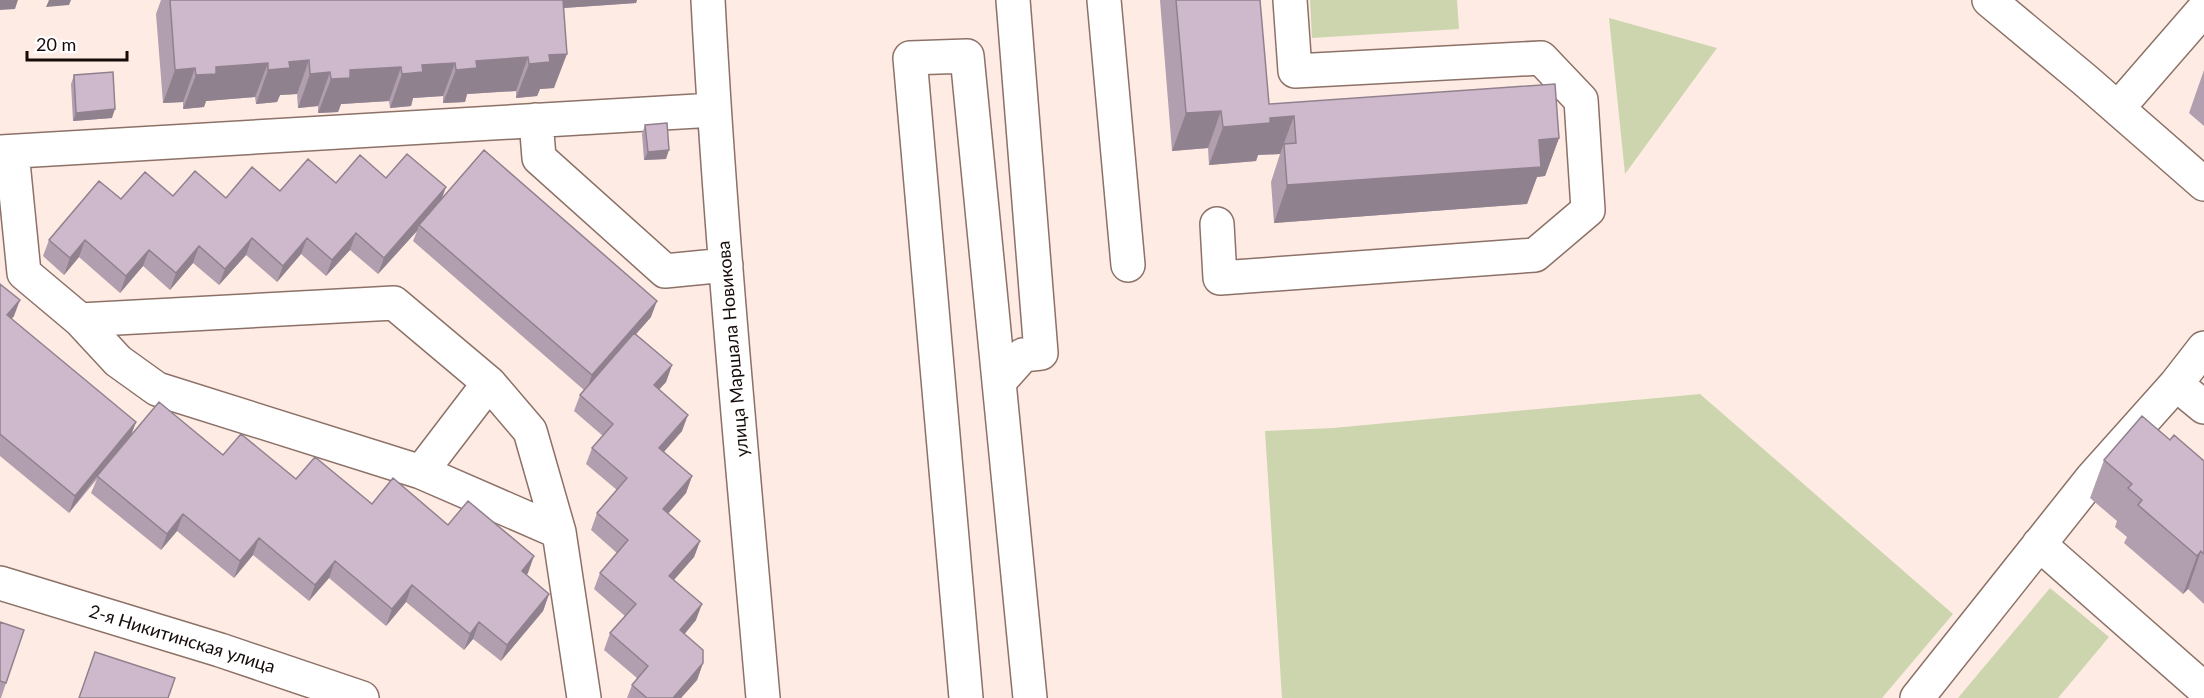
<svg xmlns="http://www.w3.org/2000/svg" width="2204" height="698" font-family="Lato,sans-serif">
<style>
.green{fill:#ccd5ae}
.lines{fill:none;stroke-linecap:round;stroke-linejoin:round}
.minor-casing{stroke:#8c7167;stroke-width:36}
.minor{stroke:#fff;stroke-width:33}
.wall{fill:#b19eaf}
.shaded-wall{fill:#90818e}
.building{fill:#ceb8cb;stroke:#90818e;stroke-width:1.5}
.labels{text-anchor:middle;stroke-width:6;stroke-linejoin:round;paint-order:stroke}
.street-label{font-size:18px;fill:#150b08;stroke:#fff}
</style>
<rect width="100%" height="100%" fill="#feebe4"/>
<!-- green -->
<path class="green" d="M 1310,0 L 1457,0 L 1459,29 L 1312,38 Z
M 1609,18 L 1717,48 L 1625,174 Z
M 1700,394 L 1953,614 L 1882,698 L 1282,698 L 1265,431 L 1333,428 Z
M 2050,588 L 2109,637 L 2058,698 L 1958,698 Z"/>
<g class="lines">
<defs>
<path id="minor" d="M 708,0 C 720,233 743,466 763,698
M 1104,0 L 1128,265
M 1989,0 L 2085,80 L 2204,184
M 2118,108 L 2204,9
M 536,120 L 539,158 L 665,271 L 726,265
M 0,152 L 714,110
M 12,152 L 24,273 L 80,320 L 118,361 L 157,389 L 421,472 L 559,532
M 1217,224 L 1220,278 L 1535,255 L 1588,210 L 1581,100 L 1541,58 L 1295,71 L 1290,0
M 80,320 L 394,303 L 489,383 L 530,431 L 559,532 L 584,698
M 1000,381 L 1023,355 L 1041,353 L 1013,0
M 2176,384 L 2204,407
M 421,472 L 489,383
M 2039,544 L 2204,689
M 0,583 L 220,650 L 362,698
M 966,698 L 910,58 L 967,56 L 1030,698
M 1917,698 L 2092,478 L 2176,384 L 2204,348"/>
</defs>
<!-- minor casing -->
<use href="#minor" class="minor-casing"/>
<!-- minor -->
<use href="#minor" class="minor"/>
</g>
<!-- wall -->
<path class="wall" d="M 161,0 L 637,0 L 636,3 L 563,8 L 554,88 L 540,89 L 537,96 L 516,98 L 516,91 L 467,94 L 465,102 L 443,103 L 443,96 L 413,98 L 411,106 L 390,108 L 389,101 L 341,104 L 338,112 L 318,113 L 318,106 L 298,108 L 297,94 L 280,95 L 277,102 L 256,104 L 255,97 L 206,101 L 204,107 L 183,109 L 183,102 L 163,103 L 156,14 Z
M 1160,0 L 1260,0 L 1269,104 L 1559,138 L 1545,176 L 1537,177 L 1527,204 L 1274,223 L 1271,182 L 1280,154 L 1258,155 L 1256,161 L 1209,165 L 1208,148 L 1172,151 Z
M 2204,70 L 2204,126 L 2189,113 Z
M 74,75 L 112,118 L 73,121 L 71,84 Z
M 645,125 L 666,159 L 644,160 L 642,134 Z
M 386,178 L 442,198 L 651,317 L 636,334 L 672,365 L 666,382 L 659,389 L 682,431 L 664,452 L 692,476 L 686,493 L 668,514 L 700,541 L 694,557 L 674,580 L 696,620 L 684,634 L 703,663 L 697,680 L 681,698 L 627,698 L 632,685 L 637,678 L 604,650 L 610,633 L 625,616 L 594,589 L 600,573 L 617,553 L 591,530 L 597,513 L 617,490 L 586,464 L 592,448 L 603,436 L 574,411 L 580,395 L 584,390 L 413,241 L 417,231 L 378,274 L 350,250 L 326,276 L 301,254 L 277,282 L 246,255 L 219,285 L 193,263 L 170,290 L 143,266 L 120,293 L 79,257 L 64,275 L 43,256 L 49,240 L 121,199 L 173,196 L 226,198 L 280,191 L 336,183 Z
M 0,284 L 14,316 L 11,319 L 136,422 L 130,437 L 223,455 L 372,504 L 448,525 L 528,573 L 526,575 L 549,594 L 543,611 L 501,661 L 473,639 L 464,650 L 406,602 L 386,626 L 329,578 L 309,601 L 253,555 L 234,578 L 177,531 L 161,550 L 91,493 L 97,479 L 69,513 L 0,456 Z
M 2170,440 L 2204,461 L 2204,604 L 2188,589 L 2183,594 L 2124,543 L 2127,537 L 2115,527 L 2117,521 L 2090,498 L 2104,460 Z
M 0,622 L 6,683 L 1,698 L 0,698 Z"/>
<!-- shaded-wall -->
<path class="shaded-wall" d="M 0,0 L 23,0 L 18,0 L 15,9 L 0,10 Z
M 49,0 L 71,0 L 69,5 L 46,7 Z
M 552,0 L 637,0 L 636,3 L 549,9 Z
M 567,54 L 554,88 L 540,89 L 537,96 L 516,98 L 529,64 L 549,55 Z
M 528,57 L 516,91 L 467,94 L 465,102 L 443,103 L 456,70 L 476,61 Z
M 309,60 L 297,94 L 280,95 L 277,102 L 256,104 L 268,70 L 289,62 Z
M 268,63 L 255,97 L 206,101 L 204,107 L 183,109 L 196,75 L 216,67 Z
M 455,63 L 443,96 L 413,98 L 411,106 L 390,108 L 402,74 L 422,65 Z
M 401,67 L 389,101 L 341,104 L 338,112 L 318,113 L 331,79 L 350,70 Z
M 195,68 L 183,102 L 163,103 L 175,70 Z
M 330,72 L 318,106 L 298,108 L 310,74 Z
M 115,109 L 112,118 L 73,121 L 76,113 Z
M 1221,111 L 1208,148 L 1172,151 L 1186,113 Z
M 1294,116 L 1280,154 L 1258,155 L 1256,161 L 1209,165 L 1223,127 L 1270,118 Z
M 1559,138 L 1545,176 L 1537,177 L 1527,204 L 1274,223 L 1287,185 L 1539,140 Z
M 669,150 L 666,159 L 644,160 L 648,152 Z
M 446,187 L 440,204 L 419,225 L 417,231 L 378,274 L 384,258 Z
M 356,233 L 350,250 L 326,276 L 332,260 Z
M 252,238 L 246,255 L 219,285 L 225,269 Z
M 307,238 L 301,254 L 277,282 L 283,266 Z
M 85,240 L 79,257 L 64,275 L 70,258 Z
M 199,246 L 193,263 L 170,290 L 176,273 Z
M 149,250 L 143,266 L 120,293 L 126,276 Z
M 20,300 L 14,316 L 1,331 L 7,315 Z
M 657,301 L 651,317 L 586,391 L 592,375 Z
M 672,365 L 666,382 L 648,402 L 654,385 Z
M 688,415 L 682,431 L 653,464 L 659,448 Z
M 136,422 L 130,438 L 97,476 L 69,513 L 75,496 Z
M 692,476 L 686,493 L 657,526 L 663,509 Z
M 183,514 L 177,531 L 161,550 L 167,534 Z
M 259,538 L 253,555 L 234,578 L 240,561 Z
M 700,541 L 694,557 L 663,592 L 669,576 Z
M 2201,551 L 2188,589 L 2183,594 L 2197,556 Z
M 534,556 L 528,573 L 516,588 L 522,571 Z
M 335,561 L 329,578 L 309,601 L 315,585 Z
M 412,585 L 406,602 L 386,626 L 392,609 Z
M 549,594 L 543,611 L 501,661 L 507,645 Z
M 702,604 L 696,620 L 674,647 L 680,630 Z
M 479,622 L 473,639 L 464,650 L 470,634 Z
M 703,663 L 697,680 L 681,698 L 673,698 Z"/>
<!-- building -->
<path class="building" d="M 170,0 L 563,0 L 567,54 L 549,55 L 550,62 L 529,64 L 528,57 L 476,61 L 477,68 L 456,70 L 455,63 L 422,65 L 423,72 L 402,74 L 401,67 L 350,70 L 350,78 L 331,79 L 330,72 L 310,74 L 309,60 L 289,62 L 290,68 L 268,70 L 268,63 L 216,67 L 216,74 L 196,75 L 195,68 L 175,70 Z
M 1176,0 L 1260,0 L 1269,104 L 1555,84 L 1559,138 L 1539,140 L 1541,167 L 1287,185 L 1284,144 L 1296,143 L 1294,116 L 1270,118 L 1270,123 L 1223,127 L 1221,111 L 1186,113 Z
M 113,72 L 115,109 L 76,113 L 74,75 Z
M 667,123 L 669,150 L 648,152 L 645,125 Z
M 484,150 L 657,301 L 592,375 L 419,225 Z
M 407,154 L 446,187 L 384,258 L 356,233 L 332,260 L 307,238 L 283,266 L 252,238 L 225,269 L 199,246 L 176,273 L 149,250 L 126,276 L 85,240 L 70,258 L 49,240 L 99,181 L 121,199 L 145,172 L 173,196 L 195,171 L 226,198 L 252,167 L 280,191 L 308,159 L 336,183 L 360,155 L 386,178 Z
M 0,284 L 20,300 L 7,315 L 136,422 L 75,496 L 0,434 Z
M 634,333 L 672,365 L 654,385 L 688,415 L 659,448 L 692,476 L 663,509 L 700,541 L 669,576 L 702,604 L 680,630 L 703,650 L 703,663 L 673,698 L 647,698 L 632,685 L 648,666 L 610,633 L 636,604 L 600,573 L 628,540 L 597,513 L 627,478 L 592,448 L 613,424 L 580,395 Z
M 159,402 L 223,455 L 241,434 L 296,479 L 315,457 L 372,504 L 393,478 L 448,525 L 468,501 L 534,556 L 522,571 L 549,594 L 507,645 L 479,622 L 470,634 L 412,585 L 392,609 L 335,561 L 315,585 L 259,538 L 240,561 L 183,514 L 167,534 L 97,476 Z
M 2142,416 L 2170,440 L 2174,435 L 2204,461 L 2204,554 L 2201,551 L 2197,556 L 2138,505 L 2142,500 L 2128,488 L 2132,484 L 2104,460 Z
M 0,622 L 24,630 L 6,683 L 0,681 Z
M 95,652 L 175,678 L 168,698 L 79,698 Z"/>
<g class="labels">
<!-- street labels -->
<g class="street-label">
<text transform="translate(733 349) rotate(-95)" y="6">улица Маршала Новикова</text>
<text transform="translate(182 639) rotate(17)" y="6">2-я Никитинская улица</text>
</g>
</g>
<!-- scale -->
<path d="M27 51v9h100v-9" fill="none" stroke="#150b08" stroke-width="3"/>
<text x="36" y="51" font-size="18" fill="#150b08" stroke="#ffffff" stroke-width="4.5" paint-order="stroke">20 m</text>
</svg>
